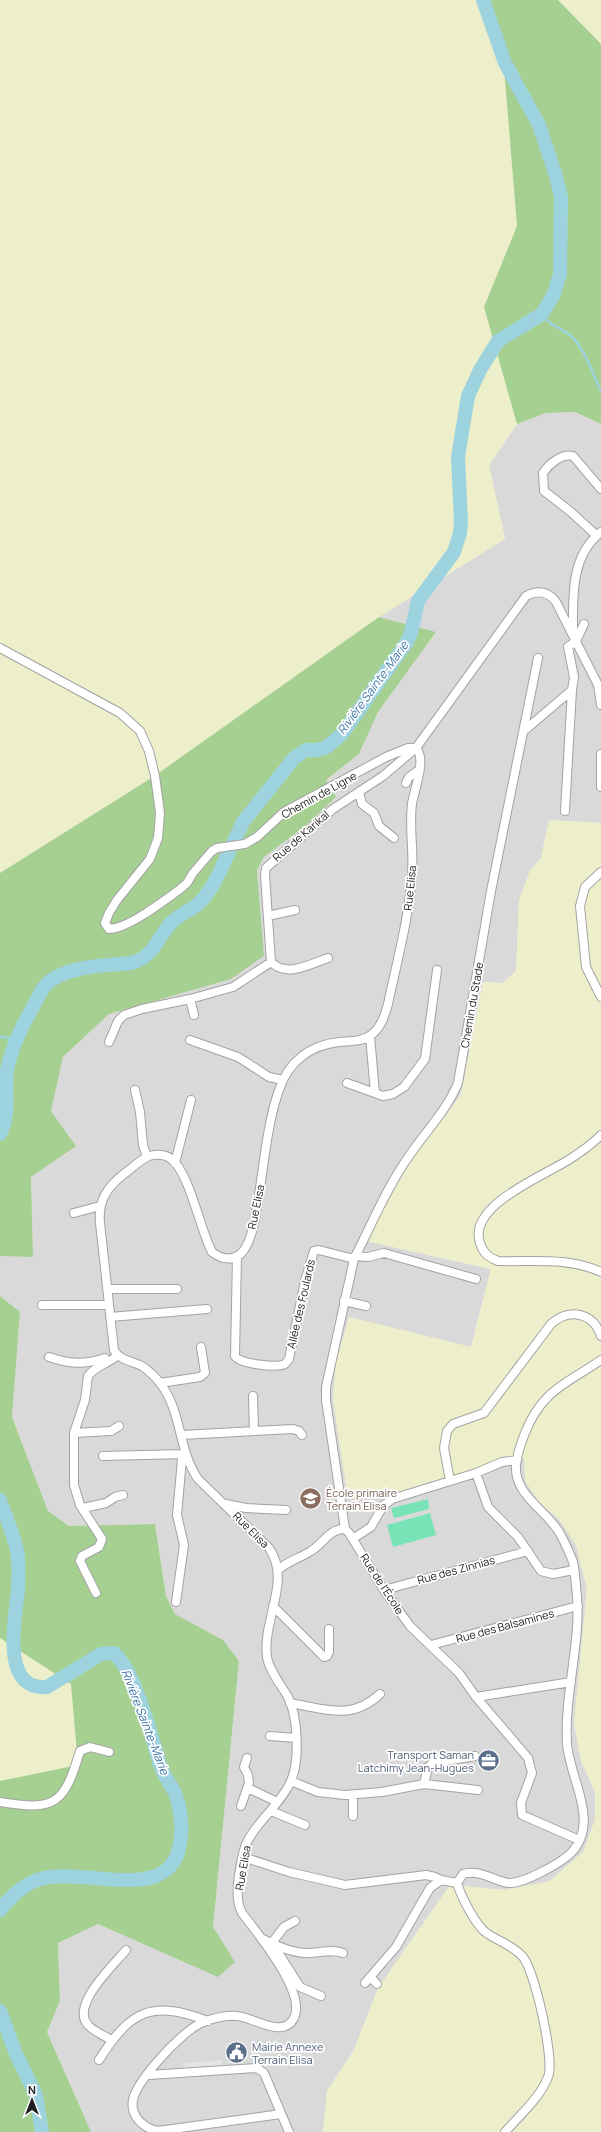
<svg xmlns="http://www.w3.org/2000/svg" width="601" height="2132" font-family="Manrope,sans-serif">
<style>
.residential{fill:#dad9d9}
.farmland{fill:#edefca}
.forest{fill:#a6d092}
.pitch{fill:#78e3b7}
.parking{fill:#e4e4e4}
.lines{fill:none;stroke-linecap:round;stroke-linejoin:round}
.stream{stroke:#9dd2df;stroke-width:2.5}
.river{stroke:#9dd2df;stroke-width:14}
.minor-casing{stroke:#a3a3a3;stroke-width:10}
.minor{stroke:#fff;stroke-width:8}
.labels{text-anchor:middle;stroke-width:3.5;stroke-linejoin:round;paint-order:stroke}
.street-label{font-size:11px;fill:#1c1c1c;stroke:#fff}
.education-label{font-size:11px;fill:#785e54;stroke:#fff;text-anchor:start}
.service-label{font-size:11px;fill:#4e5e75;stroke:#fff;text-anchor:end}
.water-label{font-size:12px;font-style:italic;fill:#4078a8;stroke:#fff}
</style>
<rect width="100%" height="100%" fill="#eee9e0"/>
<!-- residential -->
<path class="residential" d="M 575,412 L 601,424 L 601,823 L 549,820 L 541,858 L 530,871 L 519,900 L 516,971 L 503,983 L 483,982 L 461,1095 L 410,1162 L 366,1241 L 491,1269 L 471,1347 L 349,1317 L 348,1498 L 371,1496 L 384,1499 L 524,1458 L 539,1503 L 559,1519 L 576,1545 L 587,1589 L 574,1723 L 581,1761 L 595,1792 L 595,1820 L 583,1852 L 550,1881 L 505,1890 L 450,1885 L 378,1988 L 354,2050 L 327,2091 L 323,2132 L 91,2132 L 47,2032 L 60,2001 L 58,1943 L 98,1924 L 217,1976 L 213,1927 L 239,1661 L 223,1640 L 175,1614 L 166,1596 L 155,1524 L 69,1526 L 48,1511 L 12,1417 L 20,1312 L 0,1296 L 0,1256 L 33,1256 L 31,1177 L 76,1146 L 51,1111 L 63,1057 L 109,1014 L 231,979 L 264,956 L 257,870 L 264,857 L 304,827 L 326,780 L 359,754 L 378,712 L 436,632 L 379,617 L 505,539 L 489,465 L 517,424 L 546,413 Z"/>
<!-- farmland -->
<path class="farmland" d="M 0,0 L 487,0 L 501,31 L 517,226 L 484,307 L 517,424 L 489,465 L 505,539 L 379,617 L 153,777 L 0,873 Z
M 558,0 L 601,0 L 601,44 Z
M 549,820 L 601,823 L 601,2132 L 323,2132 L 327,2091 L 354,2050 L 378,1988 L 450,1885 L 505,1890 L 550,1881 L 583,1852 L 595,1820 L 595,1792 L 581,1761 L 574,1723 L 587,1589 L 576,1545 L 559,1519 L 539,1502 L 525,1481 L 524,1458 L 384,1499 L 371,1496 L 348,1499 L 333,1400 L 336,1362 L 349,1317 L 471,1347 L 491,1269 L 366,1241 L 410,1162 L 461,1095 L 483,982 L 503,983 L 516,971 L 519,900 L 530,871 L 541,858 Z
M 0,1638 L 71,1684 L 78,1765 L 0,1781 Z"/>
<!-- forest -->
<path class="forest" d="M 487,0 L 558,0 L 601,44 L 601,424 L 575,412 L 546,413 L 517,424 L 484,307 L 517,226 L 501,31 Z
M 379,617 L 436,632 L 378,712 L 359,754 L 326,780 L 336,797 L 304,827 L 264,857 L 257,870 L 264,956 L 231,979 L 109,1014 L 63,1057 L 51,1111 L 76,1146 L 31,1177 L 33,1257 L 0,1256 L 0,873 L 153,777 Z
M 0,1296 L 20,1312 L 12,1417 L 48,1511 L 69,1526 L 155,1524 L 166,1596 L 175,1614 L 223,1640 L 239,1661 L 213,1927 L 235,1962 L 218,1977 L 98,1924 L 58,1943 L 60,2001 L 47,2032 L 91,2132 L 0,2132 L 0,1781 L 78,1765 L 71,1684 L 0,1638 Z"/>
<!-- pitch -->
<path class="pitch" d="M 428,1499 L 429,1509 L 394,1518 L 391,1508 Z
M 430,1513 L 436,1535 L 393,1547 L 387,1525 Z"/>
<!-- parking -->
<path class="parking" d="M 222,2060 L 222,2066 L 184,2069 L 183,2063 Z"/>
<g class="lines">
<!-- stream -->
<path class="stream" d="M 542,314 C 548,325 561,328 571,336 C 585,349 593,374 601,391
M 0,1037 L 17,1039"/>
<!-- river -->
<path class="river" d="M 233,843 L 243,822 L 294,758 L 306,750 L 317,750 L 327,747 L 342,734 L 407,642 L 411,633 L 418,601 L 454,552 L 460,533 L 461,522 L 458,457 L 468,396 L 480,370 L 498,341 L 542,314 L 553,296 L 560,274 L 561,197 L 556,176 L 539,125 L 505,63 L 483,0
M 0,1134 C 11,1113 4,1092 7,1071 C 12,1041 30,1012 44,987 C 62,965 105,966 132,963 C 156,955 156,938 172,922 C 179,915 189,911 197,905 C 212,892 221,869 229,852
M 0,1500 C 5,1515 18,1544 18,1559 C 19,1569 18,1580 18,1590 C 15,1619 0,1691 47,1687 L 101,1654 L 114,1653 C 136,1672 151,1737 161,1767 C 164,1777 173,1786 176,1796 C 181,1810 183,1829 180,1844 C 170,1908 79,1864 37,1880 C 20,1887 11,1897 0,1910
M 0,2011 L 16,2054 L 36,2095 L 42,2132"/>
<defs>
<path id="minor" d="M 596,535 L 571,512 L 544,491 L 543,473 C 549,464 562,453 573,456 L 601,489
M 573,633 C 573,598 570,556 601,532
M 576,641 L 584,624
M 0,648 L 120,713 L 140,731 L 149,751 L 155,776 L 160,813 L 158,838 L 150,859 L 117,900 L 109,913 L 105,923 L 109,929 C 128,929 163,901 179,890 L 187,883 L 193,873 L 212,851 L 217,848 L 245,844 L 257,837 L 284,812 L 386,757 L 408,748 L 416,748
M 525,730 L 572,690 L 574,677 L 568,647 L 576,641
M 601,754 L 601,787
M 406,783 L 409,777 L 419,770
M 359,792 L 362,804 L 374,813 L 379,826 L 394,838
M 565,811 L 572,690
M 601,872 L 585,887 L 580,906 L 586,967 L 601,997
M 268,916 L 295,910
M 328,958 C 310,964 287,978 271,962 L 265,875 L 266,868 L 333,809 L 383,776 L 416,748 L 526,596 C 538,590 548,591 556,602 L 598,685 L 601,705
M 190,999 L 233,987 L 271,962
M 370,1036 L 375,1093
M 190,1040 L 238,1057 L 269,1077 L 283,1080
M 109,1042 L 118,1021 L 124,1015 L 142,1009 L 190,999 L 194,1015
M 347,1083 L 383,1096 L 393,1094 L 404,1087 L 425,1059 L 437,970
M 135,1090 L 140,1112 L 143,1145 L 147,1157
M 601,1135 C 592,1144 581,1152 570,1159 C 546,1175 467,1205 480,1243 C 483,1253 488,1257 498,1261 C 532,1262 569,1257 601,1272
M 175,1163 L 191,1100
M 74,1213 L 100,1206
M 237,1256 L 235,1356 C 239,1364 277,1368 285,1364 L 289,1359 L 305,1281 L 314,1251 L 319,1250 L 354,1259
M 355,1256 L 368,1257 L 384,1253 L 476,1279
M 107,1289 L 177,1289
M 344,1301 L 366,1306
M 42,1305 L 109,1305
M 110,1317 L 207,1309
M 49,1357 C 69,1364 84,1365 105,1358
M 160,1383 L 200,1377 L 205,1373 L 201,1347
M 253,1396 L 254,1431
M 74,1433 L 111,1431 L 119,1426
M 182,1435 L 293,1429 L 299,1431 L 302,1435
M 103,1456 L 185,1454
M 476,1473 L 488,1507 L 518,1537 L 541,1571 L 553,1574 L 574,1570
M 450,1481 L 444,1448 L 447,1431 L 453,1424 L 484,1413 L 551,1324 C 569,1308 593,1312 601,1336
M 226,1504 L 246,1508 L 286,1510
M 83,1508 L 106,1503 L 115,1497 L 123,1495
M 345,1529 L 326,1400 L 326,1387 L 354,1259 C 371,1226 386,1189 407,1159 C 424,1133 446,1112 458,1083 L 491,891 L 538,658
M 354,1538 L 371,1527 L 383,1506 L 392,1499 L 476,1473 L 502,1462 L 517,1460
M 278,1570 C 288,1561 300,1558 311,1551 C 323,1544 330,1528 345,1529 L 349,1533 L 384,1590 L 410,1626 L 459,1673 L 476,1697 L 528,1758 L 532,1773 L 521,1803 L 522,1815 L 579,1840
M 384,1590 L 528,1551
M 96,1593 L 80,1561 L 82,1556 L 99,1547 L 102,1539 L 80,1505 L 74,1485 L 74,1433 L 85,1400 L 88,1376 C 95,1366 107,1364 117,1356
M 176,1602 L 184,1545 L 177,1515 L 182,1459 L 185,1454
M 273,1606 L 324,1657 L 327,1656 L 329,1652 L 329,1629
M 431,1645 L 578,1606
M 476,1697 L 571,1682
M 290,1703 C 326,1709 351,1721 380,1694
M 270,1736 L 296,1738
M 291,1781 L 318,1792 L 345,1795 L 382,1792 L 424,1784 L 478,1790
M 424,1784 L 428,1767 L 433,1763 L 475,1756
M 248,1788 L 277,1802
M 0,1802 C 55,1811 64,1805 80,1751 L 90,1747 L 109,1752
M 241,1806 L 249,1783 L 248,1775 L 244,1767 L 247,1758
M 271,1811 L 305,1825
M 353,1816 L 353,1795
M 243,1857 L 289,1872 L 345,1885 L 426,1875 L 435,1877 L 441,1880
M 261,1938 C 274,1945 289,1952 305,1953 C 318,1954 330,1948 343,1953
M 271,1944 L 284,1927 L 295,1921
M 274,1946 L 300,1987 L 321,1996
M 370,1977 L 377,1984
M 365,1983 L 396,1947 L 430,1888 L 441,1880 L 457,1883
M 111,2040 C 105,2036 93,2031 88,2025 C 70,2005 114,1965 126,1950
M 99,2060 C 130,2011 151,1999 208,2021
M 148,2075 L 257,2068 L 264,2073 L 289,2132
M 281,2114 L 158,2131 C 142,2128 128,2114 134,2096 C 142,2075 181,2033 201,2023 C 211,2019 225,2015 236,2016 C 252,2016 283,2040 294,2018 C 307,1993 258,1934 242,1913 C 236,1902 237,1888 239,1875 C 241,1865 242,1852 247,1842 C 258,1820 281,1804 291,1781 C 300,1760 298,1717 288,1697 C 281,1685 269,1670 267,1657 C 262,1620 292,1581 269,1548 L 198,1479 C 178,1450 182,1411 160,1383 C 155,1376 149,1371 142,1366 C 132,1361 119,1360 114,1350 L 100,1223 C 98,1201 107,1187 124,1174 C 132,1168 140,1160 149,1156 C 155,1154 164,1154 170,1158 C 189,1170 200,1230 212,1252 C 222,1260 235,1262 244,1250 C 253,1237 255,1217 258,1201 C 264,1165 267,1124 279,1090 C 288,1062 310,1045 339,1042 C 349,1041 362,1042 371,1035 C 381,1028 385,1015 388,1004 C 397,961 409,918 412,874 C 414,851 409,827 412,804 C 414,790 427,759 416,748
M 505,2132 C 519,2116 540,2098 548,2077 C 555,2061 535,1971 523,1957 C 514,1946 500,1942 488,1934 C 476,1927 461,1896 457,1883 L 463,1874 C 478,1869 493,1880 508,1883 C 523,1884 561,1863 571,1853 C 601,1822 569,1778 567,1743 C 564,1690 583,1639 576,1586 C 575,1577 575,1567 572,1559 C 568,1550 564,1540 559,1532 C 545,1509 514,1495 516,1465 C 517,1454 521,1443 525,1433 C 542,1390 566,1384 601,1360"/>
</defs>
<!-- minor casing -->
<use href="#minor" class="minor-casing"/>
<!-- minor -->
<use href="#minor" class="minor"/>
</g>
<!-- icons -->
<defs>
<symbol id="school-disc" viewBox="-11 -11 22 22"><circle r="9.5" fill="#8d6e63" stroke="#fff"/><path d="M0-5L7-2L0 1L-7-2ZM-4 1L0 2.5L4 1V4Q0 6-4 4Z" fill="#fff"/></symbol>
<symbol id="office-disc" viewBox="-11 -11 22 22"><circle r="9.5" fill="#5c6f8a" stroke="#fff"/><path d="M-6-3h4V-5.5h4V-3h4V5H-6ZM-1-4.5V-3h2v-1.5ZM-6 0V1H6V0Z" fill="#fff"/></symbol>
<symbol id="civic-disc" viewBox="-11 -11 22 22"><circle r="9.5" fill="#5c6f8a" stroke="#fff"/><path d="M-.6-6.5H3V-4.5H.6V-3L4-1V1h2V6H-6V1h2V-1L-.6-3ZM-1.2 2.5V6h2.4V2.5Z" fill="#fff"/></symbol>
</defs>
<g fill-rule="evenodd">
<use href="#school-disc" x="298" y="1486" width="25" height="25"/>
<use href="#office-disc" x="476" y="1748" width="25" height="25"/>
<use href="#civic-disc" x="224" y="2040" width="25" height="25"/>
</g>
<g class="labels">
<!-- street labels -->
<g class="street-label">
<text transform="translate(319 795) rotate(-29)" y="4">Chemin de Ligne</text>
<text transform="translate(301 836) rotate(-41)" y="4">Rue de Karikal</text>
<text transform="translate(410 888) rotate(-84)" y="4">Rue Elisa</text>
<text transform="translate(472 1005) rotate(-80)" y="4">Chemin du Stade</text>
<text transform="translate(256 1207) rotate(-78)" y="4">Rue Elisa</text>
<text transform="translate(301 1304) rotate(-77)" y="4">Allée des Foulards</text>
<text transform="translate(251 1530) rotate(45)" y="4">Rue Elisa</text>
<text transform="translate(456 1570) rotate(-15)" y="4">Rue des Zinnias</text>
<text transform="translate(382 1584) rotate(57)" y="4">Rue de l'École</text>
<text transform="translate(505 1626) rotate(-15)" y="4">Rue des Balsamines</text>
<text transform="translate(243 1868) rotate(-80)" y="4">Rue Elisa</text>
</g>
<!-- education labels -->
<g class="education-label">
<text x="326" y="1497">École primaire<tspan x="326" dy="13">Terrain Elisa</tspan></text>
</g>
<!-- service labels -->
<g class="service-label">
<text x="474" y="1759">Transport Saman<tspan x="474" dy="13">Latchimy Jean-Hugues</tspan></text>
<text x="252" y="2051" text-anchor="start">Mairie Annexe<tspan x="252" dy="13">Terrain Elisa</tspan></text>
</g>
<!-- water labels -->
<g class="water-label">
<text transform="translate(373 688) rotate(-54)" y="4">Rivière Sainte-Marie</text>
<text transform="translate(145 1722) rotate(69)" y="4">Rivière Sainte-Marie</text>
</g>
</g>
<!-- north arrow -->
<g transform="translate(32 2100)" stroke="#ffffff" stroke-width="3" paint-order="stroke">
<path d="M0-3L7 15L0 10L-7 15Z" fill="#1c1c1c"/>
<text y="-6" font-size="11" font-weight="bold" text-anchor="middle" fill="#1c1c1c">N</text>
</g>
</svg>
